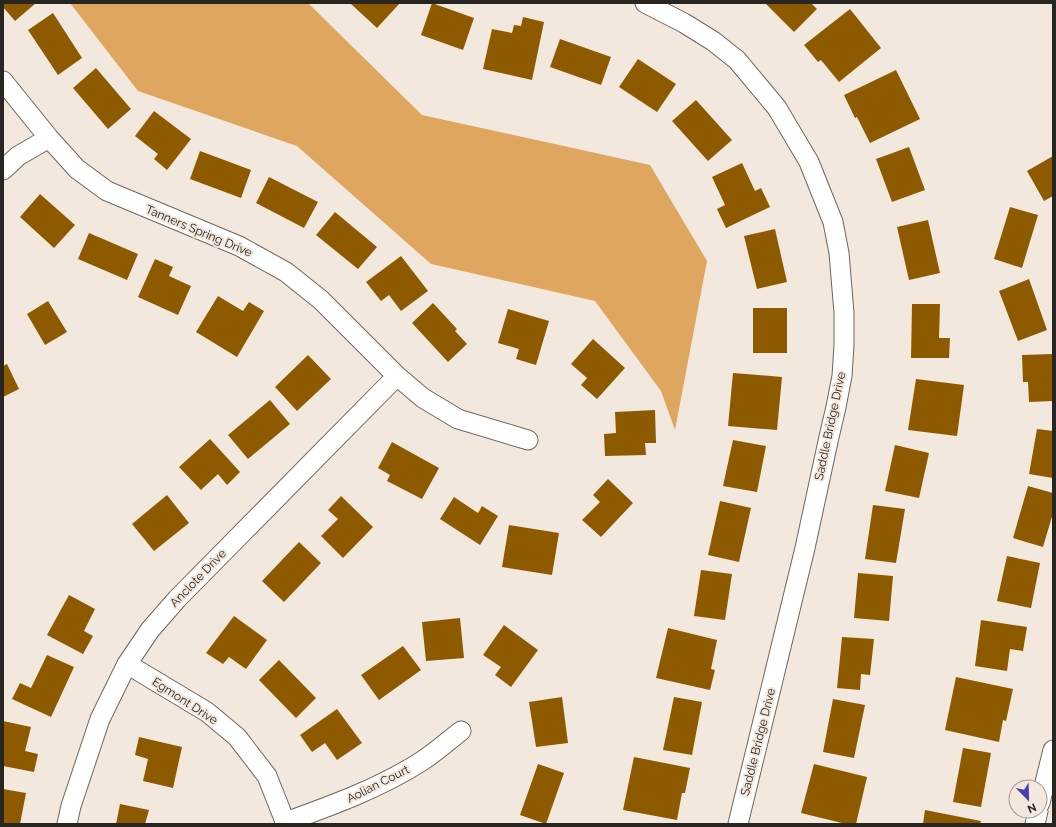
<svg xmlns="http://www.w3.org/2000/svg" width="1056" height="827" font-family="Raleway,sans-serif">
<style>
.forest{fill:#dfa660}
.building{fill:#8e5a00}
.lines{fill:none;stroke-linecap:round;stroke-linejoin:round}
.street-casing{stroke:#6f665c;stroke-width:21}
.street{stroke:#fff;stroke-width:19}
.labels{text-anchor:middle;stroke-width:4;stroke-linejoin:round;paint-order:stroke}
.street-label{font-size:12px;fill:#292521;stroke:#f3e8dd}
</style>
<rect width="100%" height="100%" fill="#f3e8dd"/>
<!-- forest -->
<path class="forest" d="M 70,3 L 308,3 L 422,115 L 650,165 L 707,261 L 675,430 L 661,391 L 595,301 L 431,264 L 297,146 L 138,91 Z"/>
<!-- building -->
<path class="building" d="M 3,3 L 36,3 L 15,21 L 3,7 Z
M 350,3 L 400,3 L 377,28 Z
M 432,3 L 474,18 L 463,50 L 421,35 Z
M 765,3 L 811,3 L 817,9 L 794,32 Z
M 850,9 L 881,48 L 839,82 L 821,60 L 818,62 L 804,45 Z
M 53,13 L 82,58 L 58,75 L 28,30 Z
M 523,17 L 544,22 L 532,80 L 483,69 L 492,29 L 512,33 L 514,25 L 521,26 Z
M 560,39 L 611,57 L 601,85 L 550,67 Z
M 638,59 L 676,84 L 657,112 L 619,87 Z
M 96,68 L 131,109 L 108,129 L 73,88 Z
M 896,70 L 920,119 L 870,143 L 857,117 L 855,118 L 844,95 Z
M 696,100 L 732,140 L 708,161 L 672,121 Z
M 154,111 L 191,139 L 167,170 L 154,159 L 158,154 L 135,136 Z
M 909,147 L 925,190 L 892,202 L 876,159 Z
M 200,151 L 251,170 L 241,198 L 190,179 Z
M 1053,156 L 1053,196 L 1044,201 L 1027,171 Z
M 742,163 L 755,191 L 761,188 L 770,207 L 726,228 L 717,209 L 725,205 L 712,177 Z
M 269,177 L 318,202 L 304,228 L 256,203 Z
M 40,194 L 75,225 L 54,248 L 20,217 Z
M 1010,207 L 1038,215 L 1022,268 L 994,259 Z
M 335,212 L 377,247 L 358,269 L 316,235 Z
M 928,220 L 940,273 L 909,280 L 897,227 Z
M 775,229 L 787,282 L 757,289 L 744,236 Z
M 89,233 L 138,254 L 127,280 L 78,259 Z
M 401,256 L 428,291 L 401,311 L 389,295 L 381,301 L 366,282 Z
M 155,259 L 173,267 L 169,276 L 191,286 L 178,315 L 138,297 Z
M 1029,279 L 1047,330 L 1018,341 L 999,291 Z
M 218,296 L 243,311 L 249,302 L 264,311 L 237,357 L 196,332 Z
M 48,301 L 67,332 L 45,345 L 27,314 Z
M 433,303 L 457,329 L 455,331 L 467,344 L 448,362 L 412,323 Z
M 912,304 L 940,304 L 939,338 L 950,338 L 949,358 L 911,358 Z
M 753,308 L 787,308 L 787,353 L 753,353 Z
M 508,309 L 549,321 L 536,365 L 516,359 L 519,349 L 498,343 Z
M 593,339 L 625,368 L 597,399 L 581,385 L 587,378 L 571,364 Z
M 1053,354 L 1053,401 L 1029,402 L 1028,382 L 1023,382 L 1022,355 Z
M 308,355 L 331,379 L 297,411 L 275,387 Z
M 7,364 L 19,389 L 3,397 L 3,366 Z
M 733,373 L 782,377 L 777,430 L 728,426 Z
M 916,379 L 964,385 L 957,436 L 908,430 Z
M 270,400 L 290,424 L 248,459 L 228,435 Z
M 655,410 L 656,443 L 645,443 L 646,455 L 605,456 L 604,434 L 616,433 L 615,412 Z
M 1037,429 L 1053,431 L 1053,478 L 1029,474 Z
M 210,439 L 240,472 L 227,485 L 218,474 L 201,490 L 179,467 Z
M 733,440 L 766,446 L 757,492 L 723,486 Z
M 392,442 L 439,468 L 422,499 L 387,481 L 390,475 L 378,468 Z
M 895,445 L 929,453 L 919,498 L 885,491 Z
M 608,479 L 633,503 L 601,537 L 582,520 L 600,502 L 593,495 Z
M 1028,486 L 1053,493 L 1053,513 L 1043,547 L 1013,538 Z
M 167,495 L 189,523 L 154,551 L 132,524 Z
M 341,496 L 373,527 L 343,558 L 321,536 L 338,519 L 328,510 Z
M 454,497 L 478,513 L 482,506 L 498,516 L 480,545 L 440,519 Z
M 720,501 L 751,508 L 739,562 L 708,555 Z
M 873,505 L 905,509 L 896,563 L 865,559 Z
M 509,525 L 559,533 L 552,575 L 502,567 Z
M 299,542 L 321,563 L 284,602 L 262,581 Z
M 1007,556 L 1040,563 L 1031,608 L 997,601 Z
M 701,570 L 732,574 L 725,620 L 694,616 Z
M 858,573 L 893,576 L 889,621 L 854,618 Z
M 69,595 L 95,609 L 84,631 L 93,636 L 83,654 L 47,635 Z
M 234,616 L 267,640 L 246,669 L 229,657 L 223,664 L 206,653 Z
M 460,618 L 464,658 L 426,661 L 422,622 Z
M 981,620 L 1027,627 L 1023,651 L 1010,649 L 1007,671 L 975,666 Z
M 504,625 L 538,650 L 511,687 L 495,675 L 501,667 L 483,655 Z
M 668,628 L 717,640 L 711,669 L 715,670 L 710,690 L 656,678 Z
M 842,637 L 874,639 L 870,675 L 861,674 L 860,690 L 837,688 Z
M 403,646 L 421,670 L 379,700 L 361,675 Z
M 47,655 L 74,667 L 51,717 L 12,699 L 20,683 L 31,688 Z
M 279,660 L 316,698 L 296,718 L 259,680 Z
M 956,677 L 1013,689 L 1006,721 L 1003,720 L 999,742 L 945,730 Z
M 562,697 L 568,743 L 536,747 L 529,702 Z
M 674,697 L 702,702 L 692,755 L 663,750 Z
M 833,699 L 865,705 L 854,758 L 823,752 Z
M 337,709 L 362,743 L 337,760 L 325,743 L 312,752 L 300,735 Z
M 3,721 L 31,727 L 25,751 L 38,754 L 34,772 L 3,766 Z
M 139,737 L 182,747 L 173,788 L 143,781 L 148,759 L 135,755 Z
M 963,748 L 991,753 L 981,807 L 953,802 Z
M 634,757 L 690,768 L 685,793 L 682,793 L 677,820 L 623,810 Z
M 538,764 L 564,773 L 546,824 L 520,815 Z
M 814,764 L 867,777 L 856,824 L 846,824 L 801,813 Z
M 3,789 L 26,793 L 20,824 L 3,824 Z
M 120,804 L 149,810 L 145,824 L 116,824 Z
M 925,810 L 981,821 L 980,824 L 923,824 Z"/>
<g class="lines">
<defs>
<path id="street" d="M 645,3 L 684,23 L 713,41 L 737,60 L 777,108 L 809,162 L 833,222 L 839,253 L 844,313 L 844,345 L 842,376 L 836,407 L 829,437 L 805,548 L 738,824
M 3,81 L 49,138 L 77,169 L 107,191 L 239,246 L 286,272 L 321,300 L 397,376 L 423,398 L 458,419 L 528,440
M 3,170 L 18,156 L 49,138
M 127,664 L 207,712 L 237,737 L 267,776 L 286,824
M 1040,803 L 1053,750
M 286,822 C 333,805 380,788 422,761 C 436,752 448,741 461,731
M 67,824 L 71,806 L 100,719 L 127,664 L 150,630 L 177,599 L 397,376
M 1035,824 L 1038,811"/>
</defs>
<!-- street casing -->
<use href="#street" class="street-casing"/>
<!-- street -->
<use href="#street" class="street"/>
</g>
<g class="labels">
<!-- street labels -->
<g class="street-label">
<text transform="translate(199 231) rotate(23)" y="4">Tanners Spring Drive</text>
<text transform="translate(830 426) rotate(-78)" y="4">Saddle Bridge Drive</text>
<text transform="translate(198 578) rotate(-46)" y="4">Anclote Drive</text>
<text transform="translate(185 701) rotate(33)" y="4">Egmont Drive</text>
<text transform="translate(758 742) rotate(-76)" y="4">Saddle Bridge Drive</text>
<text transform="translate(378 784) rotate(-27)" y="4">Aolian Court</text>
</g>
</g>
<!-- border -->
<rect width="1056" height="827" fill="none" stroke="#292521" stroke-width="8"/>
<!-- north arrow -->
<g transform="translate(1028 799) rotate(157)"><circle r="19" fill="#f3e8dd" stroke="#a29a92"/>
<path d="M0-3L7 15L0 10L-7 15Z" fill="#4a3eb5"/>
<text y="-6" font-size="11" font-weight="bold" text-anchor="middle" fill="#292521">N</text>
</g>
</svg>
